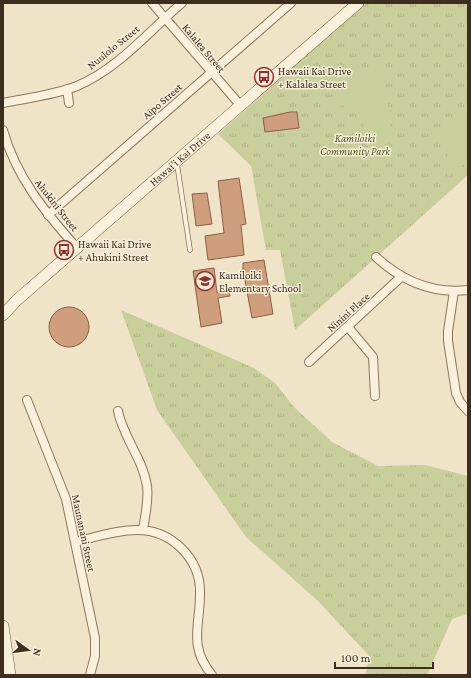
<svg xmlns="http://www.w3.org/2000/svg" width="471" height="678" font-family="'Crimson Pro',serif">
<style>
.grass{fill:url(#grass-tufts)}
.garden{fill:#c9cf9b}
.building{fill:#cf9f7d;stroke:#8d5f41}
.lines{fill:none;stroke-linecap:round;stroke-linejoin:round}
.lane-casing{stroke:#8d765c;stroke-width:5.5}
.street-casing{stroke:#8d765c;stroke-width:10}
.secondary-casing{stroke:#6f573f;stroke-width:12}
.lane{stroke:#faf1dc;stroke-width:4}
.street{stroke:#faf1dc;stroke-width:8}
.secondary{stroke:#faf1dc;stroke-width:11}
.labels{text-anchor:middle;stroke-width:3;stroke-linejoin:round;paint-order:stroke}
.street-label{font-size:11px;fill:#3d2e20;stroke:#f7eed8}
.poi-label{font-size:11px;fill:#3d2e20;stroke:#f7eed8;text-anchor:start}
.park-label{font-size:11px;font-style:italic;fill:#4d5a26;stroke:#f7eed8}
</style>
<defs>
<pattern id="grass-tufts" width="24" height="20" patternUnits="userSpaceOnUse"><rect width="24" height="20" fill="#c9cf9b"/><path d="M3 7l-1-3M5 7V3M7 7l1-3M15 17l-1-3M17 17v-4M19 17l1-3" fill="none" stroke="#aeb285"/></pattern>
</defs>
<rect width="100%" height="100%" fill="#f0e4c8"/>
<!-- grass -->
<path class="grass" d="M 366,3 L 468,3 L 468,175 L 295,330 L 280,250 L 266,250 L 251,166 L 218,134 Z
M 121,310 L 254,368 L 275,383 L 295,408 L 332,442 L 378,466 L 425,465 L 468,476 L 468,614 L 452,619 L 427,675 L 365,675 L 370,657 L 319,602 L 246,537 L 157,410 Z"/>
<!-- garden -->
<path class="garden" d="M 382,68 L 394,141 L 366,146 L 359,104 L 335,107 L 330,78 Z
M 457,120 L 468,123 L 468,161 L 447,178 C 448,163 450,143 433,137 Z"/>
<!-- building -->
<path class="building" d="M 290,112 L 297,112 L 299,128 L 265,132 L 263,118 Z
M 239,178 L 246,224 L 241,225 L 244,255 L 208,260 L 205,236 L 224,233 L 218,181 Z
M 207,193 L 212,224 L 196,226 L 192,194 Z
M 264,260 L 273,314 L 252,318 L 243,270 L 243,263 Z
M 214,268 L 217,293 L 229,292 L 230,296 L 218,298 L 222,323 L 201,327 L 193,271 Z
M49 327a20 20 0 1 1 40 0a20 20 0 1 1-40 0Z"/>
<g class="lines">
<defs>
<path id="lane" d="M 177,164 L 190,250"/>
<path id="street" d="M 152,3 L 241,106
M 67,89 L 69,103
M 3,103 C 28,98 54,95 77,86 C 118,69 149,31 182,3
M 3,130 C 16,177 45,212 77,248
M 48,215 L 291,3
M 376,257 C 402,281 432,294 468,290
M 454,291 L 448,331 L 448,341 L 456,393 L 460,402 L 468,411
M 348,327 L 373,357 L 375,396
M 309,362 L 401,277
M 27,400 L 66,499 L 95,638 L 95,656 L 90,675
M 118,411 C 123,437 143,459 147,486 C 149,501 145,516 143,530
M 75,542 C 95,537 117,530 137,530 C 172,530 201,559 200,594 C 200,626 188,646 212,675"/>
<g id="secondary">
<path id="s1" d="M 3,315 L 17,300 L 358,3"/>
<path d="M 3,626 L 10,675"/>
</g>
</defs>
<!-- lane casing -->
<use href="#lane" class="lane-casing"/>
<!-- street casing -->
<use href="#street" class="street-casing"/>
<!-- secondary casing -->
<use href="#secondary" class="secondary-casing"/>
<!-- lane -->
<use href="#lane" class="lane"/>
<!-- street -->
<use href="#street" class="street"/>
<!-- secondary -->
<use href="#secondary" class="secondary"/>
</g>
<!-- icons -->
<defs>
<symbol id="bus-ring" viewBox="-11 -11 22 22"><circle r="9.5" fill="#f7eed8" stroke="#9e2a2b" stroke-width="1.5"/><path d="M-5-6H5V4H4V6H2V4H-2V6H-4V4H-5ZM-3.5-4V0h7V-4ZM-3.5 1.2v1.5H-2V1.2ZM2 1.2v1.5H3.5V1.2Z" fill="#9e2a2b"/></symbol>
<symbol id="school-ring" viewBox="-11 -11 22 22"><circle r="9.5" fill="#f7eed8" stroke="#9e2a2b" stroke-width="1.5"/><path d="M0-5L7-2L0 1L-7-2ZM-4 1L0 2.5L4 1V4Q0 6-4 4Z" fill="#9e2a2b"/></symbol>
</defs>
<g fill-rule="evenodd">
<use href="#bus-ring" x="253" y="66" width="22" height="22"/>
<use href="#bus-ring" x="53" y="239" width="22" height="22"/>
<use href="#school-ring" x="194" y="270" width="22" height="22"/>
</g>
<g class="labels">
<!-- street labels -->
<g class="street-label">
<text transform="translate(113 47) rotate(-39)" y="4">Nuulolo Street</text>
<text transform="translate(204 48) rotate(50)" y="4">Kalalea Street</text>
<text transform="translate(162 101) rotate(-41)" y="4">Aipo Street</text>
<text dy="4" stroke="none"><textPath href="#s1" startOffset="236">Hawai’i Kai Drive</textPath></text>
<text transform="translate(57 205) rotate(52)" y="4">Ahukini Street</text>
<text transform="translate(348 312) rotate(-42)" y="4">Ninini Place</text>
<text transform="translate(84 533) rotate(78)" y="4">Maunanani Street</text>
</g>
<!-- poi labels -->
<g class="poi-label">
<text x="278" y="75">Hawaii Kai Drive<tspan x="278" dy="13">+ Kalalea Street</tspan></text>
<text x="78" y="248">Hawaii Kai Drive<tspan x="78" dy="13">+ Ahukini Street</tspan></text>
<text x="219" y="279">Kamiloiki<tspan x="219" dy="13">Elementary School</tspan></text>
</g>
<!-- park labels -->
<g class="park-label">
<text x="355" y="142">Kamiloiki<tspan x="355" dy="13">Community Park</tspan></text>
</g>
</g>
<!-- border -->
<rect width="471" height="678" fill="none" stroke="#3d2e20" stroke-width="8"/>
<!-- north arrow -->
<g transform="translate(28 650) rotate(104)" stroke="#f7eed8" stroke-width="3" paint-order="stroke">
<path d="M0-3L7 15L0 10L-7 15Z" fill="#3d2e20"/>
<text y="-6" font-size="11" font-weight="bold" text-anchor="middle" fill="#3d2e20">N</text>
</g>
<!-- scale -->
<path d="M335 662v6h98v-6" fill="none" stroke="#3d2e20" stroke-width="2"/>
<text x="341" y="662" font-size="12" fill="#3d2e20" stroke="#f7eed8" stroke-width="3" paint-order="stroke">100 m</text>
</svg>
